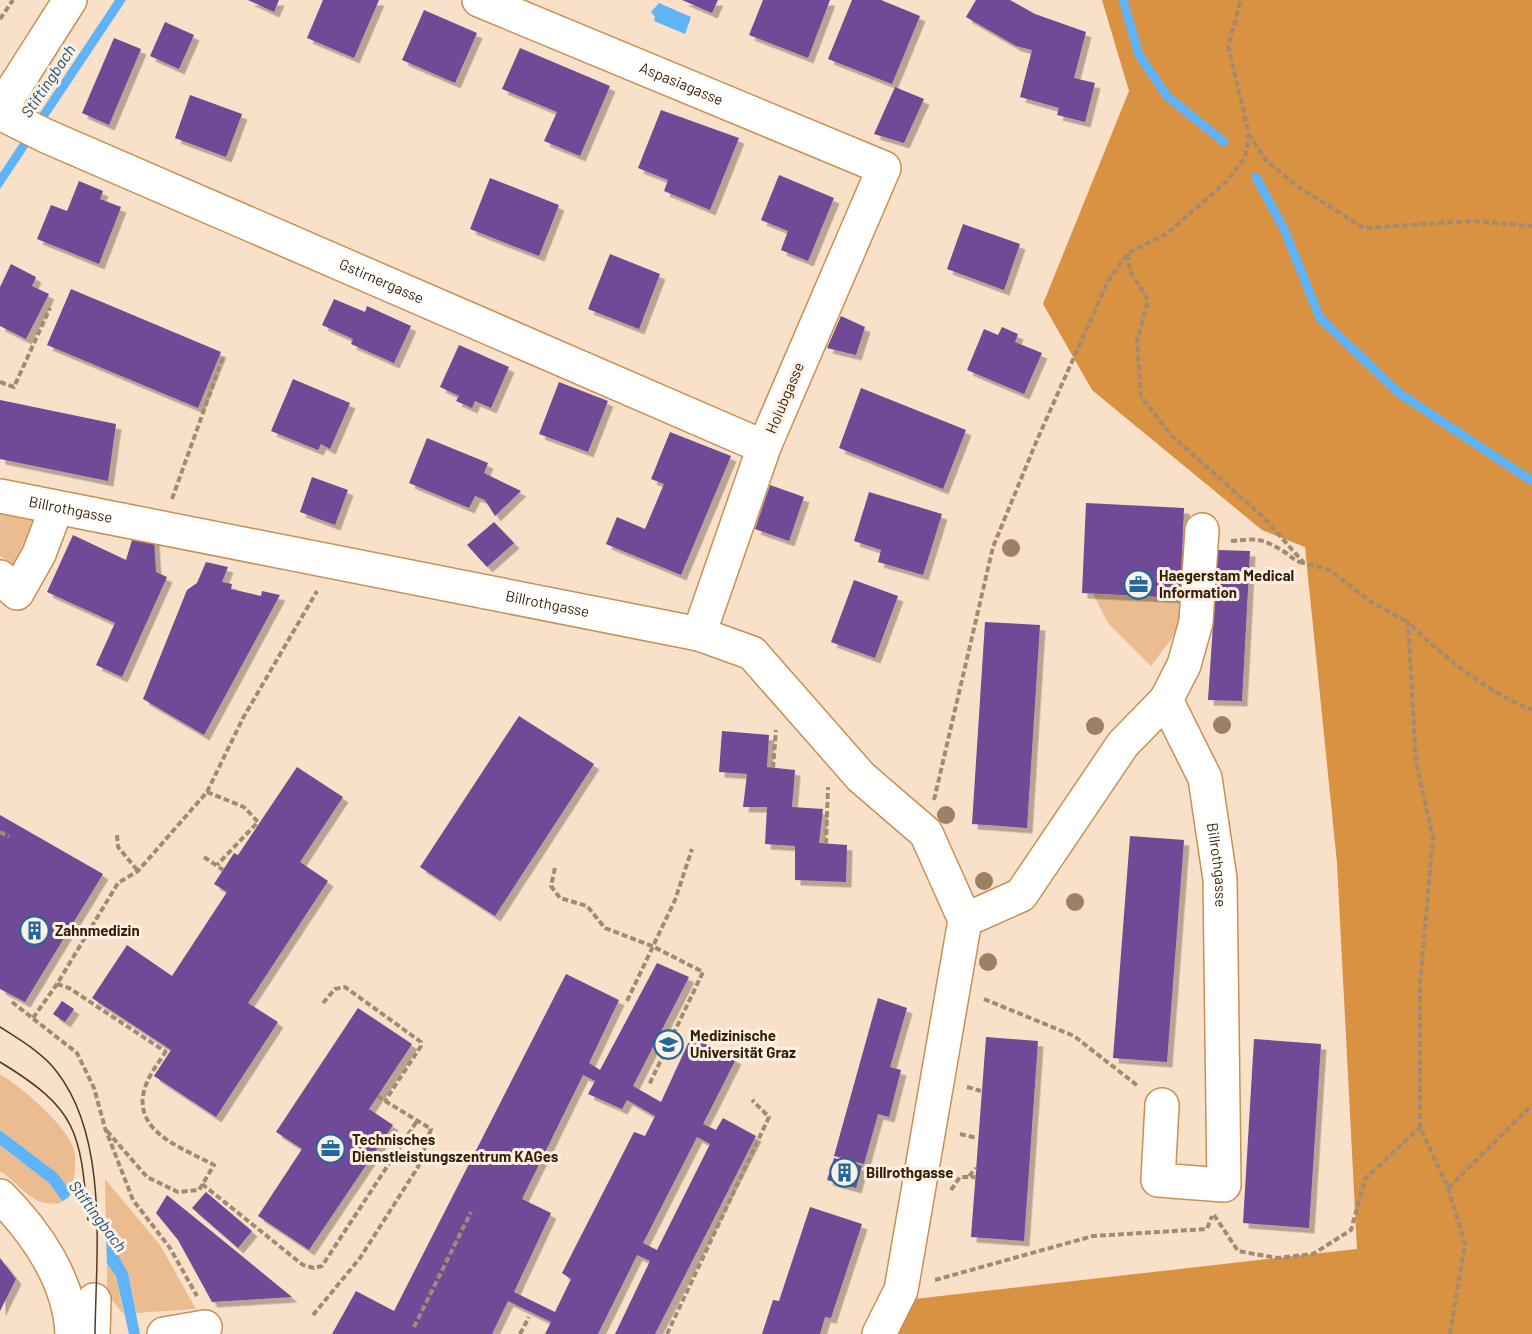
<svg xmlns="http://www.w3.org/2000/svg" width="1532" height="1334" font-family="Barlow,sans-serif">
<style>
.green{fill:#eabc8f}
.forest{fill:#d99142}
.water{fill:#61b3f7}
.pier{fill:#f9e1c9}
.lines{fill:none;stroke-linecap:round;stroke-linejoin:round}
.stream{stroke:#61b3f7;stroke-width:9}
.building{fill:#704897;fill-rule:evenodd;filter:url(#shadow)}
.minor-casing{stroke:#c98f53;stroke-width:36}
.path{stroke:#a38b72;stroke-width:4;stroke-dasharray:6 3;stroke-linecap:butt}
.minor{stroke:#fff;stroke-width:33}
.tram{stroke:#513a20;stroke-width:1.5}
.tree{fill:#9c8163}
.labels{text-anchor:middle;stroke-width:6;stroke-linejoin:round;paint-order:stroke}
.street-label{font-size:15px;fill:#361f05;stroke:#fdf0e4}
.poi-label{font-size:15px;font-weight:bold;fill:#361f05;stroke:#fdf0e4;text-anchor:start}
.water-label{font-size:16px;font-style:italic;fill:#16517e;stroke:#fdf0e4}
</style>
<defs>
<filter id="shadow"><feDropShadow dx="5.5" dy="5.5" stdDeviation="0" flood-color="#0004"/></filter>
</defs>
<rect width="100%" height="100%" fill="#f9e1c9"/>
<!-- green -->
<path class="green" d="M 0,507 L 41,517 L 16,567 L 0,556 Z
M 1093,594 L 1180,598 L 1178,630 L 1151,666 L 1108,623 Z
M 0,1074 C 22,1088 67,1125 74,1150 C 77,1163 74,1179 71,1192 L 57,1173 L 0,1130 Z
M 0,1145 L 49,1183 L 63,1203 C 31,1208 24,1187 0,1171 Z
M 105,1179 L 160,1245 L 196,1309 L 136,1313 L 128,1273 L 106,1238 Z
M 107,1263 L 116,1276 L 124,1315 L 107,1294 Z"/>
<!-- forest -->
<path class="forest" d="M 1102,0 L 1532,0 L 1532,1334 L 897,1334 L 914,1299 L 1357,1249 L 1337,863 L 1305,547 L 1262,530 L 1092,390 L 1043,304 L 1129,91 Z"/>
<!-- water -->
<path class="water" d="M 115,0 L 126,0 L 0,189 L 0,173 Z
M 659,3 L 691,17 L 685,34 L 654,21 L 655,17 L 651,12 Z
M 0,1130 L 57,1173 L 116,1251 L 128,1273 L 140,1334 L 129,1334 L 116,1276 L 49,1183 L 0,1145 Z"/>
<!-- pier -->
<path class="pier" d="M 72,1188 L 106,1233 L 107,1268 L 60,1203 L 69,1197 Z"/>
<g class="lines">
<!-- stream -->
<path class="stream" d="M 1123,0 L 1139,55 L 1167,96 L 1224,142
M 1256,177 L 1284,229 L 1320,318 L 1399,393 L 1532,481"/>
</g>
<!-- building -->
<path class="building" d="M 248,0 L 279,0 L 274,12 Z
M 323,0 L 379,0 L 354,58 L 307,38 Z
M 682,0 L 718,0 L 712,13 Z
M 763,0 L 830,0 L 808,58 L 749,35 Z
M 852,0 L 881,0 L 920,16 L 892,84 L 828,59 Z
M 976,0 L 1010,0 L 1035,14 L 1086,32 L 1074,78 L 1095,83 L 1085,122 L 1057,115 L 1059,108 L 1020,97 L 1032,50 L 1016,46 L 966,17 Z
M 424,10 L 477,33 L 455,83 L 402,60 Z
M 165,22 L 194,35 L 179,69 L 150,56 Z
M 114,38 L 141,49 L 109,125 L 82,113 Z
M 520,48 L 610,86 L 580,156 L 544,141 L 557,112 L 502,89 Z
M 895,87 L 924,99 L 904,143 L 874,134 Z
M 190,95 L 242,114 L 226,157 L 175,138 Z
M 661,110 L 739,138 L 710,210 L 664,191 L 668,180 L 638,168 Z
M 779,175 L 834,198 L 808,261 L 781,250 L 788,231 L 761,220 Z
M 490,178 L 559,205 L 539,256 L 470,229 Z
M 79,181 L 103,191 L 100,199 L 121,207 L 99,264 L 37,239 L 51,205 L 67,211 Z
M 963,224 L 1020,244 L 1004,290 L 947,269 Z
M 610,254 L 660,274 L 639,329 L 588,309 Z
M 11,264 L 36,277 L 32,286 L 49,294 L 26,339 L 0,326 L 0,287 Z
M 71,289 L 221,352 L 198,408 L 47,345 Z
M 334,299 L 365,312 L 367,306 L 411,326 L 394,363 L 351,344 L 353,339 L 322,325 Z
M 841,316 L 865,327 L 856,355 L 827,348 Z
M 1002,327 L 1018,334 L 1015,342 L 1042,353 L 1024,394 L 967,370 L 984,329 L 998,335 Z
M 459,345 L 509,367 L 491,408 L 475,401 L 472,408 L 456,401 L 459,396 L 440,387 Z
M 293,379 L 350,403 L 330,449 L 321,444 L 318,450 L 271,431 Z
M 559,382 L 608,401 L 588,452 L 539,434 Z
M 861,388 L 966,430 L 943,489 L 839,448 Z
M 0,400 L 116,424 L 108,481 L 0,459 Z
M 670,432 L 731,456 L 681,575 L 606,544 L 617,517 L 645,529 L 664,484 L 651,479 Z
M 427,438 L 488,463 L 484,473 L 521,491 L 495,516 L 485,500 L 475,496 L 469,508 L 409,483 Z
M 312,477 L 348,490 L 335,525 L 300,512 Z
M 770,485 L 804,497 L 789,541 L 755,529 Z
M 869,492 L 942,514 L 923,575 L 878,562 L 881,550 L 854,541 Z
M 1086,503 L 1184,508 L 1180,598 L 1082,593 Z
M 494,522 L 514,543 L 487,567 L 467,545 Z
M 135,530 L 154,538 L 156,572 L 167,577 L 122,677 L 96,665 L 115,623 L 47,592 L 73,535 L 126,560 Z
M 1218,550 L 1250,551 L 1242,701 L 1208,700 Z
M 206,562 L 228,567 L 222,582 L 232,584 L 231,589 L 261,596 L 262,591 L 280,595 L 204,735 L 143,699 L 187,590 L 197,583 Z
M 854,580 L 898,596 L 875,658 L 831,642 Z
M 985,622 L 1040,625 L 1027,828 L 972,824 Z
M 519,716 L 594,764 L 495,916 L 420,867 Z
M 722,731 L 769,735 L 767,767 L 795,770 L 792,807 L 823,809 L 819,843 L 847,845 L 846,882 L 795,880 L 795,846 L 765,844 L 767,807 L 743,807 L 747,774 L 719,772 Z
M 297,767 L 343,797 L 300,862 L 328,881 L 248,1003 L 278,1022 L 216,1117 L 154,1076 L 171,1050 L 92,998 L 127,945 L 172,976 L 227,892 L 214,884 L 234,853 L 238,855 Z
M 0,815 L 103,874 L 25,1002 L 0,989 Z
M 1130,836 L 1184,840 L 1167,1062 L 1113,1058 Z
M 657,963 L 689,977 L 633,1086 L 661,1102 L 691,1037 L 736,1059 L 703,1124 L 716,1130 L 723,1118 L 756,1136 L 655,1334 L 615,1334 L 650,1261 L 637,1255 L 598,1334 L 545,1334 L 551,1322 L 508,1301 L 492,1334 L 332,1334 L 356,1291 L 394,1311 L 566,974 L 619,1000 L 589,1063 L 600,1070 ZM 583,1075 L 595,1081 L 588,1094 L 622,1109 L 627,1100 L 655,1116 L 645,1136 L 634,1132 L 562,1273 L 571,1279 L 555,1312 L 514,1292 L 551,1213 L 522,1199 ZM 697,1137 L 710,1144 L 657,1250 L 643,1243 Z
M 878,998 L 907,1008 L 890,1067 L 901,1070 L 889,1117 L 878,1114 L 864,1164 L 834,1156 Z
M 62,1001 L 74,1009 L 65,1022 L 53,1014 Z
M 358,1008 L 412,1044 L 369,1109 L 393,1125 L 309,1250 L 258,1216 L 302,1149 L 276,1132 Z
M 986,1037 L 1038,1041 L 1024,1241 L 971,1237 Z
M 1254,1039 L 1321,1044 L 1309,1228 L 1243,1223 Z
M 834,1158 L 862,1166 L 856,1188 L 827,1180 Z
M 206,1192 L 252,1231 L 238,1248 L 192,1208 Z
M 167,1195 L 292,1297 L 212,1302 L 178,1240 L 156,1213 Z
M 810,1207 L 862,1224 L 831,1318 L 825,1317 L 820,1334 L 762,1334 L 773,1300 L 779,1301 Z
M 0,1258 L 16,1279 L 0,1311 Z"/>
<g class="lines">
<defs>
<g id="minor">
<path id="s1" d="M 479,0 L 884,168 L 764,447 L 699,634"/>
<path d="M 0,110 L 70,0"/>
<path id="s2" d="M 0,113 L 46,136 L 764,447"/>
<path id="s3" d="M 0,496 L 699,634 L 752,653 L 861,777 L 926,833 L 965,920 L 901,1290 L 879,1334"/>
<path d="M 0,577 L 17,593 L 39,554 L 56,509"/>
<path d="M 1166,700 L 1184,665 L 1196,622 L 1202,530"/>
<path id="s4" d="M 965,920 L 1021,895 L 1123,744 L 1166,700 L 1205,778 L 1220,879 L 1224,1185 L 1158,1180 L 1162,1105"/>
<path d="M 0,1196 C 36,1232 70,1281 72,1334"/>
<path d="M 93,1334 L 94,1300"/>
<path d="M 164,1334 L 205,1327"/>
</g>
</defs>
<!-- minor casing -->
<use href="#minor" class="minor-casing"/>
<!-- path -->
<path class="path" d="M 0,19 L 13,0
M 1249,134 L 1265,159 L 1295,185 L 1364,228 L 1472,221 L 1532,226
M 1128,254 L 1130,271 L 1148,300 L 1137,341 L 1141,396 L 1170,434 L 1264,518 L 1304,563 L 1329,570 L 1371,602 L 1408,622
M 0,382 L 14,387 L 50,308
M 172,499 L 223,357
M 1231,541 C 1256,539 1260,537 1283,551 C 1291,556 1294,561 1303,563
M 773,768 L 776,730
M 207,792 L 244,807 L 258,822 L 217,865
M 934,800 L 993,547 L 1037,440 L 1108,281 L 1128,253 L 1168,233 L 1226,182 L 1245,158 L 1249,134 L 1228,46 L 1241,0
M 0,832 L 9,837
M 117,835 L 118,847 L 138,871
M 826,844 L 828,787
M 204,857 L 223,870
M 555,868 L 551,886 L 560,898 L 587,906 L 605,928 L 652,946 L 703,972 L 649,1085
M 57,984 L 69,988 L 166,1052
M 984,999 L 1074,1036 L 1138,1086
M 627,1001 L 675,900 L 692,849
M 12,1002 L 77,1053 L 94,1088 L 105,1128 L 133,1200 L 170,1248 L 197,1296
M 323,1003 L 335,989 L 345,987 L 421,1042 L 421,1046 L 385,1101
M 33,1018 L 57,984 L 118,883 L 138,871 L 207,792 L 243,718 L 317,591
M 967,1087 L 981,1091
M 107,1131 L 147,1177 L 178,1192 L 199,1190 L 214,1165 C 181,1147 125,1130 148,1080 C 153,1069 162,1058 168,1048
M 960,1134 L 977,1138
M 969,1176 L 976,1168
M 202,1184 L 303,1265 L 314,1268 L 322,1266 L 417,1121
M 1448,1188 L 1532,1105
M 951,1190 L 960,1177 L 975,1177
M 1214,1215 L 1238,1251 L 1277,1258 L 1313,1254 L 1351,1230 L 1365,1179 L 1420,1127
M 935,1280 L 1093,1236 L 1207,1229 L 1212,1216
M 313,1315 L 360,1258 L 418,1167 L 431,1129 L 377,1096
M 414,1327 L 471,1212
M 520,1334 L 529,1317
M 667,1334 L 769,1117 L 752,1100
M 1450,1334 L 1465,1244 L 1448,1188 L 1420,1127 L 1420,984 L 1433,838 L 1416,762 L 1408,622 C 1444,657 1485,691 1532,710"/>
<!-- minor -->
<use href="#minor" class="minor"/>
<!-- tram -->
<path class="tram" d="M 0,1027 C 20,1040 43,1053 57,1072 C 109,1139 96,1253 95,1334
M 0,1062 C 79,1110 80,1132 88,1220"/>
</g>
<!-- trees -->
<g class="tree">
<circle cx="1011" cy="548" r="9"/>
<circle cx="1222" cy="725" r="9"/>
<circle cx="1095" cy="726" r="9"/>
<circle cx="946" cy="815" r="9"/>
<circle cx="984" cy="881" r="9"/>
<circle cx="1075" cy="902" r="9"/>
<circle cx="988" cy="962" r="9"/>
</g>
<!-- icons -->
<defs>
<symbol id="office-ring" viewBox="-11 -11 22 22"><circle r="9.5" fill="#fdf0e4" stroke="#23689d" stroke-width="1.5"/><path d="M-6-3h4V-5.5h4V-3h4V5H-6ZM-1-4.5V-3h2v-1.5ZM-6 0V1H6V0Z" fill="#23689d"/></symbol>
<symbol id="building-ring" viewBox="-11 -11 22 22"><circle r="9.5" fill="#fdf0e4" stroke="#23689d" stroke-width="1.5"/><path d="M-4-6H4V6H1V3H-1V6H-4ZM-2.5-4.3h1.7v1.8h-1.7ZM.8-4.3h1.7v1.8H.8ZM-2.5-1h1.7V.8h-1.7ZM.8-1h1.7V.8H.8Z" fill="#23689d"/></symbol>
<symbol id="university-ring" viewBox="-11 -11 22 22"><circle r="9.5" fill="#fdf0e4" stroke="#23689d" stroke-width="1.5"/><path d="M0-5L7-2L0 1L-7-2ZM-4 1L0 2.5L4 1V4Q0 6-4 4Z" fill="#23689d"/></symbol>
</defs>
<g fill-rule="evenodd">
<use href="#office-ring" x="1122" y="568" width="33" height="33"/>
<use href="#building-ring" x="18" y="914" width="33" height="33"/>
<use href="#university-ring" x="652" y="1028" width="33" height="33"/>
<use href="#office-ring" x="314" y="1132" width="33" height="33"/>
<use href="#building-ring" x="828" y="1156" width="33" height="33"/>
</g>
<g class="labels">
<!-- street labels -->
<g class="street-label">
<text dy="5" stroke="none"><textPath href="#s1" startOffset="219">Aspasiagasse</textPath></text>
<text dy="5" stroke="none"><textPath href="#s2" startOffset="417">Gstirnergasse</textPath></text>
<text transform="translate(785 398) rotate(-67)" y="5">Holubgasse</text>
<text dy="5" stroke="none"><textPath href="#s3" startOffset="72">Billrothgasse</textPath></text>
<text dy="5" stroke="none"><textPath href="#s3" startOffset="558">Billrothgasse</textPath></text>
<text dy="5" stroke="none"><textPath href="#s4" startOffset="480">Billrothgasse</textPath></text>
</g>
<!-- poi labels -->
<g class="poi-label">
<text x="1159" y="581">Haegerstam Medical<tspan x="1159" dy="17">Information</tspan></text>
<text x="55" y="936">Zahnmedizin</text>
<text x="690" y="1041">Medizinische<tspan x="690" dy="17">Universität Graz</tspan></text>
<text x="352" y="1145">Technisches<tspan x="352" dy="17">Dienstleistungszentrum KAGes</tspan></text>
<text x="866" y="1178">Billrothgasse</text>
</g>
<!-- water labels -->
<g class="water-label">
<text transform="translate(48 81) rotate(-56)" y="6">Stiftingbach</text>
<text transform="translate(98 1216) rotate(53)" y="6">Stiftingbach</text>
</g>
</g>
</svg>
